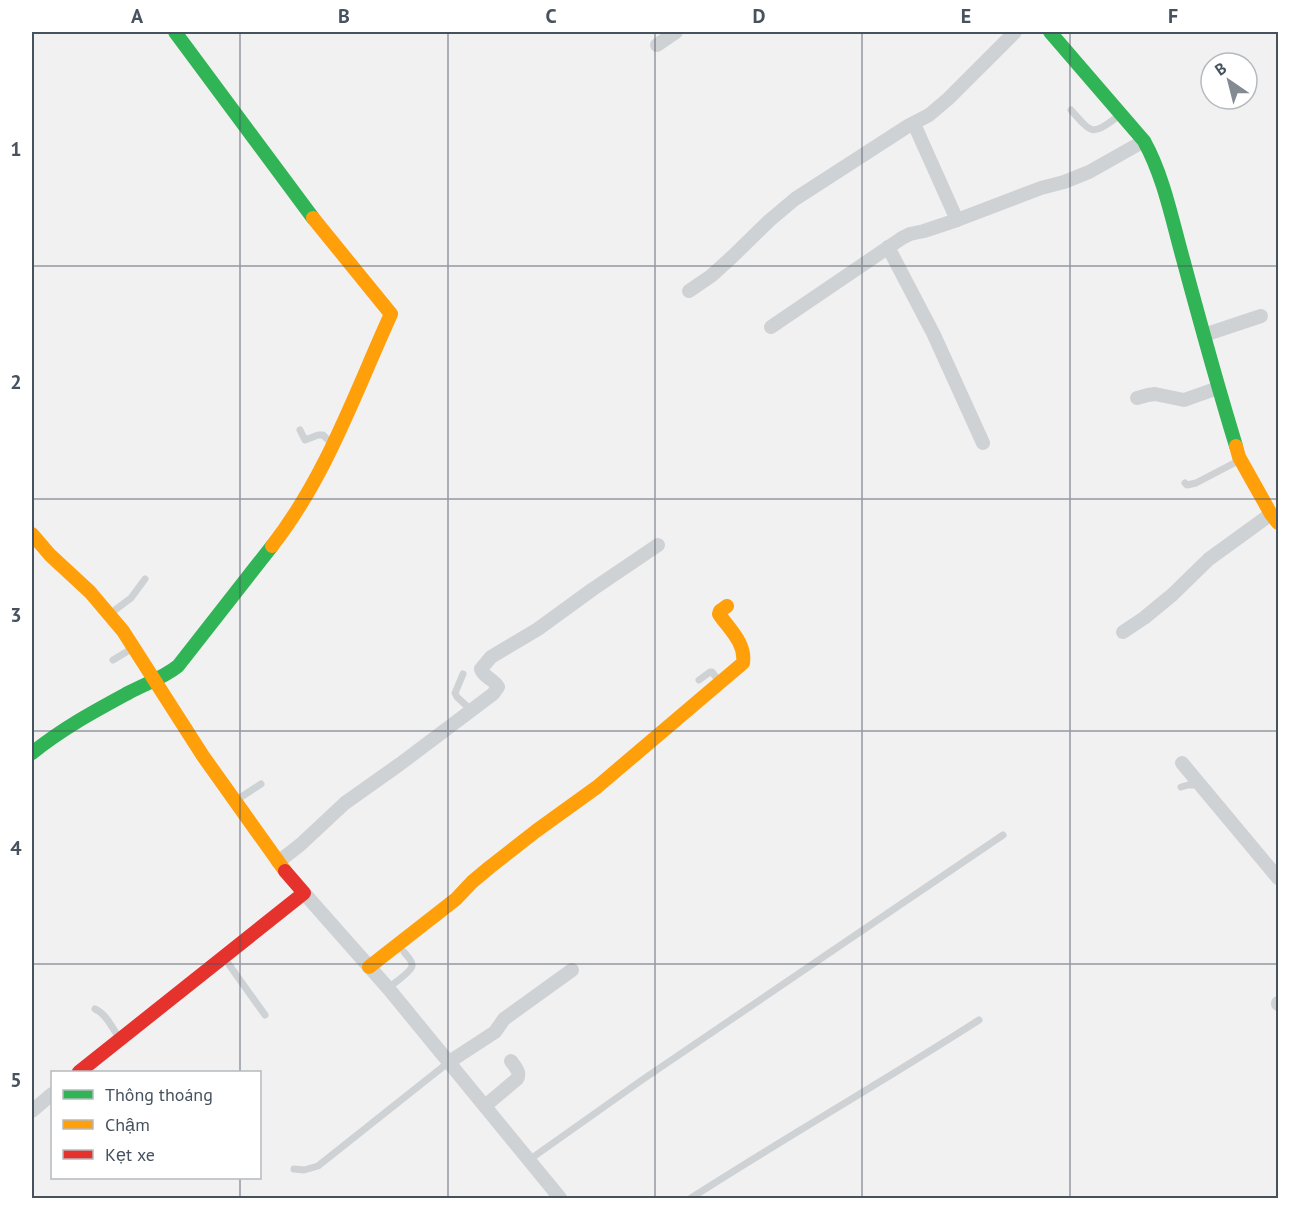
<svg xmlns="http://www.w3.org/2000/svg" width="1310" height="1230" font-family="'PT Sans',sans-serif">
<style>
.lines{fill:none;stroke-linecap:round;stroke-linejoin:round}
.lane{stroke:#cfd2d5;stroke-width:7}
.street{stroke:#cfd2d5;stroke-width:14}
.fast{stroke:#30b455;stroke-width:14}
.slow{stroke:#ff9f0a;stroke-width:14}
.jam{stroke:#e5322d;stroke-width:14}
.grid{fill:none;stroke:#47525f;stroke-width:1.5;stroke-opacity:0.55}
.neatline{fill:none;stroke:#47525f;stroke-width:2}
.grid-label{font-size:20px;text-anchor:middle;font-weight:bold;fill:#47525f}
</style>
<rect width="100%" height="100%" fill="#f2f1f1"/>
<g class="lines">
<g class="lane">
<path d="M 1071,110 C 1094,136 1092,135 1120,115"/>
<path d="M 300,430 L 305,440 L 318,435 L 323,435 L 331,443"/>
<path d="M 1185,483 L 1187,485 L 1196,483 L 1240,460"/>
<path d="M 111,613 L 131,598 L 145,579"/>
<path d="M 113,660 L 133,648"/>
<path d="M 463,674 L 455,693 L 457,697 L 471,710"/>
<path d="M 699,680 L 710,672 L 712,672 L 719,681"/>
<path d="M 1181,787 L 1188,785 L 1199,785"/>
<path d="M 235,801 L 261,784"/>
<path d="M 225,959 L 265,1015"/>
<path d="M 388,988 C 393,984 411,972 412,966 C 413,961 407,956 404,952"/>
<path d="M 95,1009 C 106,1014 112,1027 119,1038"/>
<path d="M 529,1160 L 642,1080 L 1003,835"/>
<path d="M 294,1169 L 304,1170 L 318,1166 L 449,1062"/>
<path d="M 691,1198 C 786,1137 884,1081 979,1020"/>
</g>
<g class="street">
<path d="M 657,45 L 676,32"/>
<path d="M 914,124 L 957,220"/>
<path d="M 888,247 L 934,335 L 983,443"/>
<path d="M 689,291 L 711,276 L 732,257 L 770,220 L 795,199 L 908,126 L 929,115 L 948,99 L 1015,32"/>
<path d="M 771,327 L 902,238 L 910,234 L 924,231 L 957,220 L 1041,188 L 1064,182 L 1089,172 L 1144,141"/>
<path d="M 1204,335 L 1261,316"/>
<path d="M 1137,398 L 1148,395 L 1155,394 L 1184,400 L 1218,388"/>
<path d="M 1123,632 L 1144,618 L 1172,595 L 1209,559 L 1271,514"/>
<path d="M 1182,763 L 1278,878"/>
<path d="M 278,862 L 300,845 L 345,803 L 400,764 L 493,694 L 498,687 C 494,679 484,678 481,669 L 491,657 L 538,629 L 593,589 L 658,545"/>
<path d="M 304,893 L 388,988 L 560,1198"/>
<path d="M 1278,1003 L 1278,1004"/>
<path d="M 449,1062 L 495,1032 L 504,1019 L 572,970"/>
<path d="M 485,1106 L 517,1079 C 521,1072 515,1067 511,1061"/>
<path d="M 32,1111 L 52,1094"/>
</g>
<g class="fast">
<path d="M 175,32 L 313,218"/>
<path d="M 1050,32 L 1144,141 C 1164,177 1172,220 1183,259 C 1200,322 1217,384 1236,446"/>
<path d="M 32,753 C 63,728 93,712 128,693 C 145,684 163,678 178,666 L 272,546"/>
</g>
<g class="slow">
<path d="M 1236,446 L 1239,457 L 1271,514 L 1278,523"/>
<path d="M 32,534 L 50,555 L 90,592 L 123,631 L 203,756 L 285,871"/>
<path d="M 272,546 C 326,477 355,393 391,314 L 313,218"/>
<path d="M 369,967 L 456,899 L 472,882 L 490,867 L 536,831 L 597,787 L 743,663 C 746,643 729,629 719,614 L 720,611 L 727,606"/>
</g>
<path class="jam" d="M 79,1072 L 304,893 L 285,871"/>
</g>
<path class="grid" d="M 240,32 L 240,1072M 448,32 L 448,1198M 655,32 L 655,1198M 862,32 L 862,1198M 1070,32 L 1070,1198M 32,266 L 1278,266M 32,499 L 1278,499M 32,731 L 1278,731M 32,964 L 1278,964M 240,1178 L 240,1198"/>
<rect width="1310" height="1230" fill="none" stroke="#ffffff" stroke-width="66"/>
<rect x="51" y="1071" width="210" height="108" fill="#ffffff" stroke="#b5babf" stroke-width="1.5"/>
<rect x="63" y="1090" width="30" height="9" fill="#30b455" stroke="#b5babf" stroke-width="1.5"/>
<text x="105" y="1101" font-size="18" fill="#47525f">Thông thoáng</text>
<rect x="63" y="1120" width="30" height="9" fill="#ff9f0a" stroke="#b5babf" stroke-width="1.5"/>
<text x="105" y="1131" font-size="18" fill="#47525f">Chậm</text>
<rect x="63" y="1150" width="30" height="9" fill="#e5322d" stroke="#b5babf" stroke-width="1.5"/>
<text x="105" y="1161" font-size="18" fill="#47525f">Kẹt xe</text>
<g transform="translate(1229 81) rotate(325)"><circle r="28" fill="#ffffff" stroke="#b5babf" stroke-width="1.5"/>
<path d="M0-4.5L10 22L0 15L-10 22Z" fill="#838a92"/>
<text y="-9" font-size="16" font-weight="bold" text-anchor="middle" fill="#47525f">B</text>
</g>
<rect x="33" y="33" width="1244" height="1164" class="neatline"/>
<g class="grid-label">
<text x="137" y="23">A</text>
<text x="344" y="23">B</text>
<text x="551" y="23">C</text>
<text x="759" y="23">D</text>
<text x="966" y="23">E</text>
<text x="1173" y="23">F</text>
<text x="16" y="156">1</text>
<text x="16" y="389">2</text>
<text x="16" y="622">3</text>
<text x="16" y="855">4</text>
<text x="16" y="1087">5</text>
</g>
</svg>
